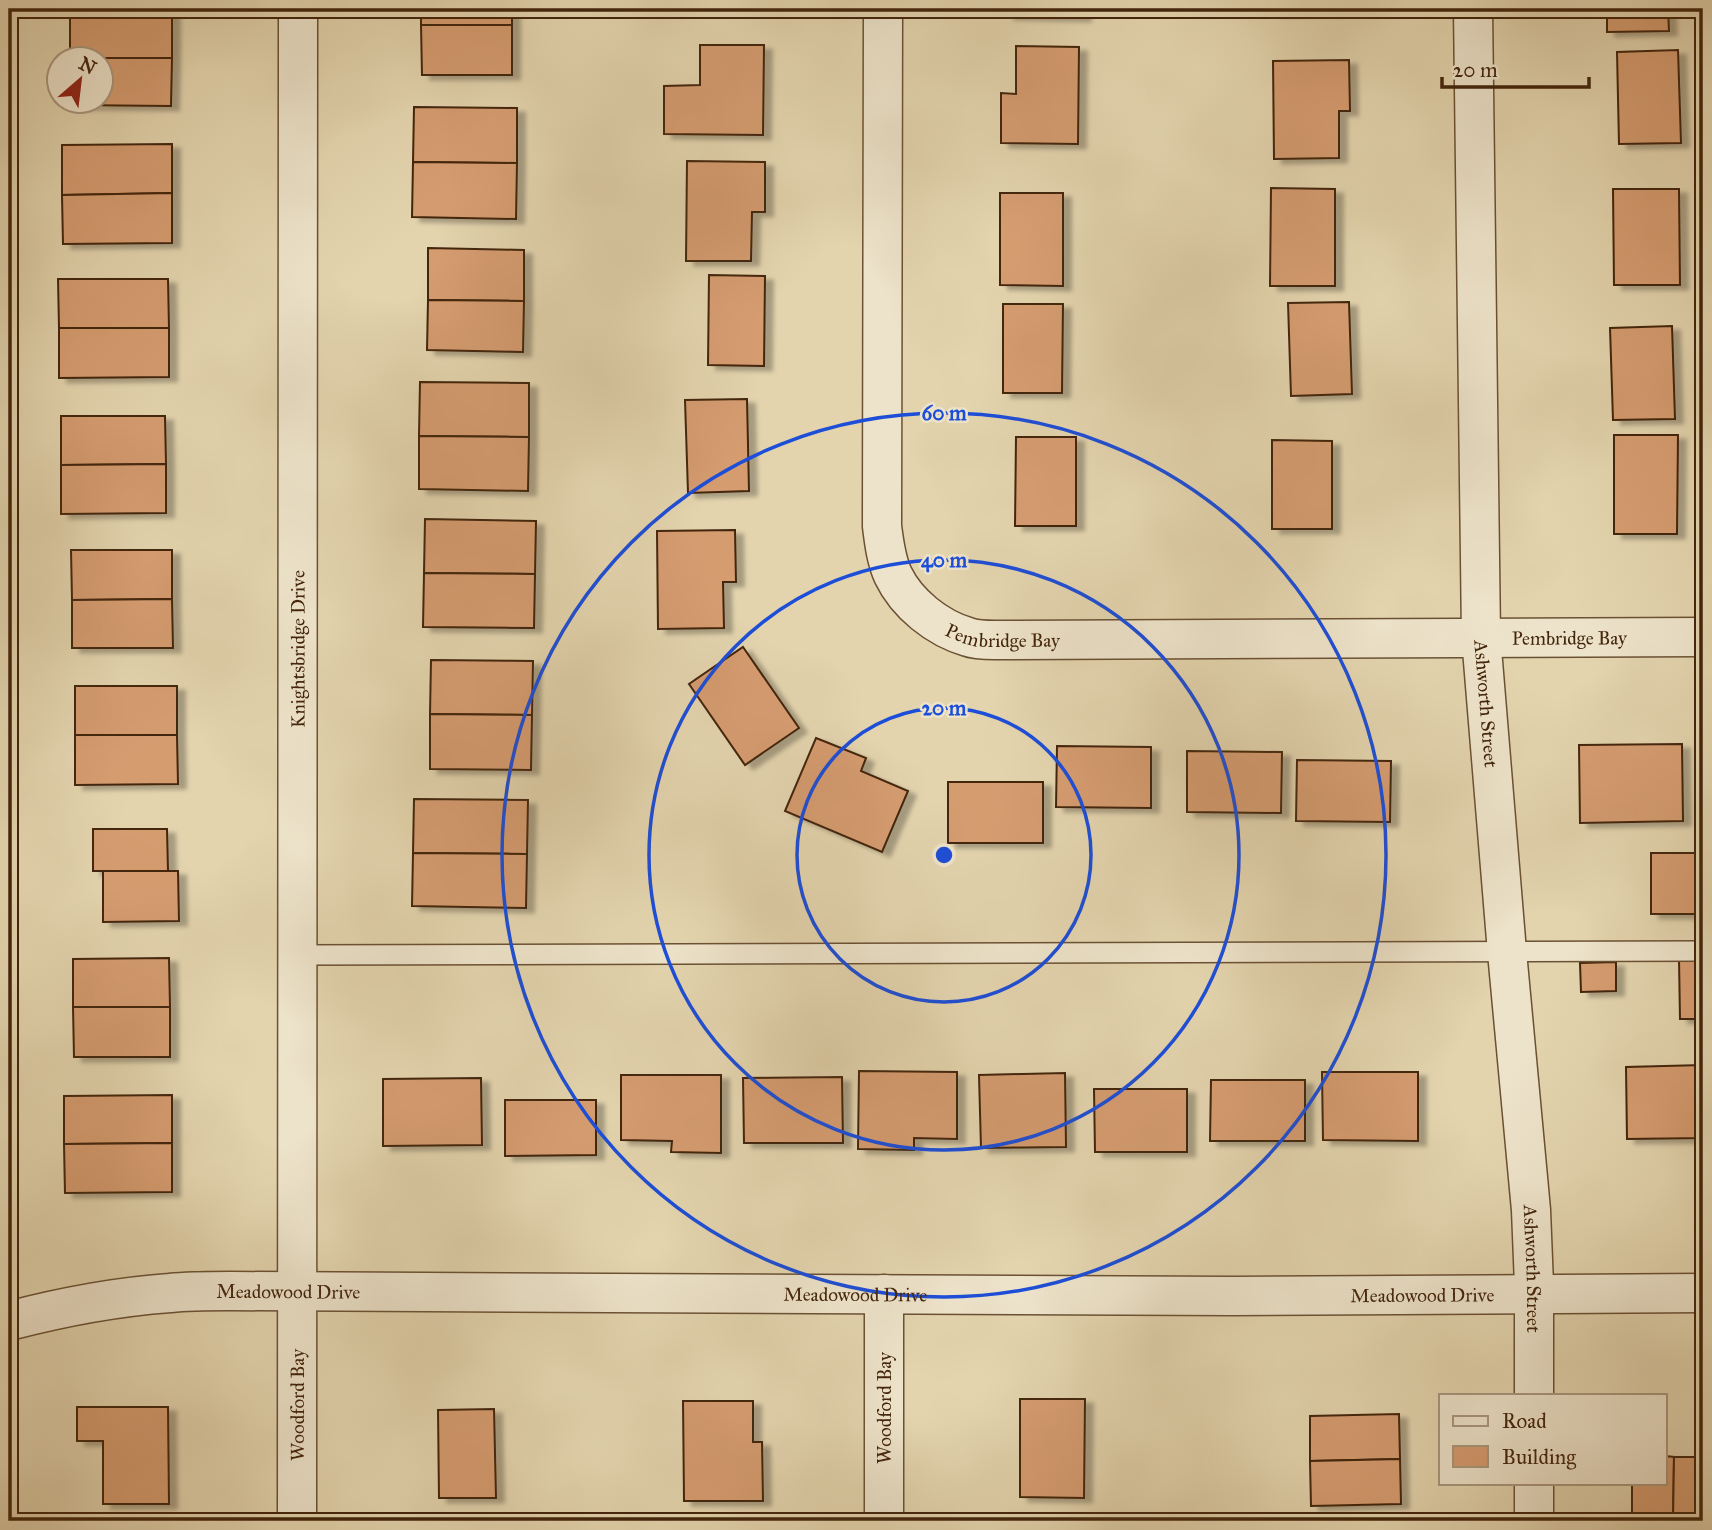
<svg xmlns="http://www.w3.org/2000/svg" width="1712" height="1530" font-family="'IM FELL Great Primer',serif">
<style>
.building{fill:#d59c70;stroke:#43250c;stroke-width:2;filter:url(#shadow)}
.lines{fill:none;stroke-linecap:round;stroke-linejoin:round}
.service-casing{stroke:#6b5134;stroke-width:22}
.minor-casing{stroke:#6b5134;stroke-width:41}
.tertiary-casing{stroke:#6b5134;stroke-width:41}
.service{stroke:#ede3ca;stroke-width:19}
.minor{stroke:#ede3ca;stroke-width:38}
.tertiary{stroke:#ede3ca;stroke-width:38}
.ring{fill:none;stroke:#1d4ed8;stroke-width:3.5}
.labels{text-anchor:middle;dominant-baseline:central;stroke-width:5;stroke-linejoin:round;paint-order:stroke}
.street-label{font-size:19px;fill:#43250c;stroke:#ede3ca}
.centre{fill:#1d4ed8;stroke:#ede3ca;stroke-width:3.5}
.ring-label{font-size:21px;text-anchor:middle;font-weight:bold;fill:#1d4ed8;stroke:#ede3ca;stroke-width:5;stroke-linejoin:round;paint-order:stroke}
</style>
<defs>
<filter id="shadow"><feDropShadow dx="8" dy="4.5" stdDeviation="2" flood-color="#0004"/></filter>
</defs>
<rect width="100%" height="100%" fill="#e3d4ae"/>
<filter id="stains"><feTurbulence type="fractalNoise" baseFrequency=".00286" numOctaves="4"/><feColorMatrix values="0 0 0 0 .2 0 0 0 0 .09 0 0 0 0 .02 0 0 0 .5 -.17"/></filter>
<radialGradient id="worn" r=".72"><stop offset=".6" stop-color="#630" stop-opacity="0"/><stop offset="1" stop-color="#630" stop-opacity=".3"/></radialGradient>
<g class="building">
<rect x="421" y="9" width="91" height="16"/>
<path d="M 1006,9 L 1083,9 L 1083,17 L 1006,15 Z"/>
<path d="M 1274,9 L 1336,9 L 1336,10 L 1274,12 Z"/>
<path d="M 1607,9 L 1668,9 L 1669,31 L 1607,32 Z"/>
<path d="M 70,10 L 172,11 L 172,58 L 70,58 Z"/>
<path d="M 421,25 L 512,25 L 512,75 L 422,75 Z"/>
<path d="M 700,45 L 764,45 L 763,135 L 664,134 L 664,86 L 700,85 Z"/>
<path d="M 1016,46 L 1079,47 L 1078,144 L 1001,143 L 1001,93 L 1016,94 Z"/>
<path d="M 1678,50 L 1681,143 L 1619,144 L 1617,52 Z"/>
<path d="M 70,58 L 172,58 L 171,106 L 70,105 L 70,102 L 102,102 L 102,60 L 70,60 Z"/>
<path d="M 1349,60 L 1350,111 L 1339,111 L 1339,158 L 1274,159 L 1273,61 Z"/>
<path d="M 414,107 L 517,108 L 517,163 L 413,162 Z"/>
<path d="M 172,144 L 172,193 L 62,195 L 62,145 Z"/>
<path d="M 687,161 L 765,162 L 765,212 L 752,212 L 751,261 L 686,261 Z"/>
<path d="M 413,162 L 517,163 L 516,219 L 412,217 Z"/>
<path d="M 1271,188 L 1335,189 L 1335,286 L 1270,286 Z"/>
<path d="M 1613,189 L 1679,189 L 1680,285 L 1614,285 Z"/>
<path d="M 172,193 L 172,243 L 63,244 L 62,195 Z"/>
<path d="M 1000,193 L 1063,193 L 1063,286 L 1000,285 Z"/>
<path d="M 428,248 L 524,250 L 524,301 L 428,300 Z"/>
<path d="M 709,275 L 765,276 L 764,366 L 708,365 Z"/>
<path d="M 58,279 L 168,279 L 169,328 L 59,328 Z"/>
<path d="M 428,300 L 524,301 L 523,352 L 427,350 Z"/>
<path d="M 1349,302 L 1352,394 L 1291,396 L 1288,303 Z"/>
<path d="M 1003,304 L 1063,304 L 1062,393 L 1003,393 Z"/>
<path d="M 1672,326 L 1675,419 L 1613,420 L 1610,328 Z"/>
<path d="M 59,328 L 169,328 L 169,377 L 59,378 Z"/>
<path d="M 420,382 L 529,383 L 529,437 L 419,436 Z"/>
<path d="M 747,399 L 749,491 L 688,493 L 685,400 Z"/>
<path d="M 61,416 L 165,416 L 166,464 L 61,465 Z"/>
<path d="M 1614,435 L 1678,435 L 1677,534 L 1614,534 Z"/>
<path d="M 419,436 L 529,437 L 528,491 L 419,489 Z"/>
<path d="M 1016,437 L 1076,437 L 1076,526 L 1015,526 Z"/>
<path d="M 1272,440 L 1332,441 L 1332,529 L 1272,529 Z"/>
<path d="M 166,464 L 166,513 L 61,514 L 61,465 Z"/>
<path d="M 425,519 L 536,521 L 535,574 L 424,573 Z"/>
<path d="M 735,530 L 736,582 L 723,582 L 724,628 L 658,629 L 657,531 Z"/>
<path d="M 71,550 L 172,550 L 172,599 L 72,600 Z"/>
<path d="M 424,573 L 535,574 L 534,628 L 423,627 Z"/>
<path d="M 172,599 L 173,648 L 72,648 L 72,600 Z"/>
<path d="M 743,647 L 799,728 L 745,765 L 689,684 Z"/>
<path d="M 431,660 L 533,661 L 532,715 L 430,714 Z"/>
<rect x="75" y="686" width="102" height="49"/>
<path d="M 430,714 L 532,715 L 531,770 L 430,769 Z"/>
<path d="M 75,735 L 177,735 L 178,784 L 75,785 Z"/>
<path d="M 816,738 L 866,758 L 861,771 L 908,791 L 882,852 L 785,811 Z"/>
<path d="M 1682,744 L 1683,821 L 1580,823 L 1579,745 Z"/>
<path d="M 1057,746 L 1151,747 L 1151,808 L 1056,807 Z"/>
<path d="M 1187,751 L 1282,752 L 1281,813 L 1187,812 Z"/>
<path d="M 1297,760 L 1391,761 L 1390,822 L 1296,821 Z"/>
<rect x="948" y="782" width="95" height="61"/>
<path d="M 414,799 L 528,800 L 527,854 L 413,853 Z"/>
<path d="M 93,829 L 167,829 L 168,871 L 93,871 Z"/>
<path d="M 413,853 L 527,854 L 526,908 L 412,906 Z"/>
<rect x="1651" y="853" width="51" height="61"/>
<path d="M 103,871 L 178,871 L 179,921 L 103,922 Z"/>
<path d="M 169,958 L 170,1007 L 73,1007 L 73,959 Z"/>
<path d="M 1679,959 L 1703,959 L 1703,1019 L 1680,1019 Z"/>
<path d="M 1616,962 L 1616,991 L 1581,992 L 1580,963 Z"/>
<path d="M 73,1007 L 170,1007 L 170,1057 L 74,1057 Z"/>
<path d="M 1703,1065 L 1703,1138 L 1627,1139 L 1626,1067 Z"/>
<path d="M 859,1071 L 957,1072 L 957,1139 L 914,1138 L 914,1150 L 858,1149 Z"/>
<path d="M 1322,1072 L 1418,1072 L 1418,1141 L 1323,1140 Z"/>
<path d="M 1065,1073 L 1066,1147 L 981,1148 L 979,1075 Z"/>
<path d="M 621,1075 L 721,1075 L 721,1153 L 671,1152 L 672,1141 L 621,1140 Z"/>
<path d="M 842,1077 L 843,1143 L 744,1143 L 743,1078 Z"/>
<path d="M 481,1078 L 482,1145 L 383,1146 L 383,1079 Z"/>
<path d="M 1211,1080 L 1305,1080 L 1305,1141 L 1210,1141 Z"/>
<path d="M 1094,1089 L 1187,1089 L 1187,1152 L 1095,1152 Z"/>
<path d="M 172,1095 L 172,1143 L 64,1144 L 64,1096 Z"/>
<path d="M 505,1100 L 596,1100 L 596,1155 L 505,1156 Z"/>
<path d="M 172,1143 L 172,1192 L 65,1193 L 64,1144 Z"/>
<path d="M 1020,1399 L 1085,1399 L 1084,1498 L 1020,1497 Z"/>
<path d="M 683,1401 L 753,1401 L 753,1442 L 762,1442 L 763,1501 L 684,1501 Z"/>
<path d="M 77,1407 L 168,1407 L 169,1504 L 103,1504 L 103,1441 L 77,1441 Z"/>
<path d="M 494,1409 L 496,1498 L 439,1498 L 438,1410 Z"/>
<path d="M 1399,1414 L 1400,1459 L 1310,1461 L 1310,1416 Z"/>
<path d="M 1665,1456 L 1674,1457 L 1673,1521 L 1632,1521 L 1632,1483 L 1665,1483 Z"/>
<path d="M 1674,1457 L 1703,1457 L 1703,1521 L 1673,1521 Z"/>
<path d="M 1400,1459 L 1401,1504 L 1311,1506 L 1310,1461 Z"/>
<rect x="99" y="1518" width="62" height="3"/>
</g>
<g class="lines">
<g class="service-casing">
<path id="service" d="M 299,955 L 1703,951"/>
</g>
<g class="minor-casing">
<g id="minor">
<path id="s1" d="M 883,9 L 882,526 C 884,542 886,560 893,575 C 907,604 937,628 968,637 C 976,640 986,640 995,640 L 1703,637"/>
<path id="s2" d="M 1473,9 L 1481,637 L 1507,952 L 1531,1210 L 1534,1285 L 1534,1395"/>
<path d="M 884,1294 L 884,1521"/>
<path id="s3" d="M 297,1521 L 298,9"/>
<path d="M 1534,1521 L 1534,1483"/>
</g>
</g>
<g class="tertiary-casing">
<g id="tertiary">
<path id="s4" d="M 9,1321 C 62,1307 115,1297 170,1293 C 189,1291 210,1291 230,1291 L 1234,1296 L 1703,1293"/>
</g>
</g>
<use href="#service" class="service"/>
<use href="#minor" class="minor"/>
<use href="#tertiary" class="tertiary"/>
</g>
<g class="ring">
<circle cx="944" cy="855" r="147"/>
<circle cx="944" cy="855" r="295"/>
<circle cx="944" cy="855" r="442"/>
</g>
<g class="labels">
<g class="street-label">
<text stroke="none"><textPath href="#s1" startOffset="702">Pembridge Bay</textPath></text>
<text stroke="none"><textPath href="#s1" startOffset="1269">Pembridge Bay</textPath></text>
<text stroke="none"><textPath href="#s3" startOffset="872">Knightsbridge Drive</textPath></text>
<text stroke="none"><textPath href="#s2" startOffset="695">Ashworth Street</textPath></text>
<text stroke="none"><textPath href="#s2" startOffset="1262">Ashworth Street</textPath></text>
<text stroke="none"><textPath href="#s4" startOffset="282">Meadowood Drive</textPath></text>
<text stroke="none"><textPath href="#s4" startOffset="849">Meadowood Drive</textPath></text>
<text stroke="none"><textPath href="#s4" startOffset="1416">Meadowood Drive</textPath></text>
<text stroke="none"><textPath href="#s3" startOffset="116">Woodford Bay</textPath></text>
<text transform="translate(884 1408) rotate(-90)">Woodford Bay</text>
</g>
</g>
<circle cx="944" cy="855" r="10" class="centre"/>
<g class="ring-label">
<text x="944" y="420">60 m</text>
<text x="944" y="567">40 m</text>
<text x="944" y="715">20 m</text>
</g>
<rect width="1712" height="1530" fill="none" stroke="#e3d4ae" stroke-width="35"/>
<rect x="10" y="10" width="1691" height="1509" fill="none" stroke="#43250c" stroke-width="3.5"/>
<rect x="18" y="18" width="1677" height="1495" fill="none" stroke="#43250c" stroke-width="2"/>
<rect x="1439" y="1394" width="228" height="91" fill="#ede3ca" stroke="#a9977e" stroke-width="2"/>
<rect x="1453" y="1416" width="35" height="10" fill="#ede3ca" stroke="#a9977e" stroke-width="2"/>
<text x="1502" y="1428" font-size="21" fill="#43250c">Road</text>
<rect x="1453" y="1446" width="35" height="21" fill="#d59c70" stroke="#a9977e" stroke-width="2"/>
<text x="1502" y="1464" font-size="21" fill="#43250c">Building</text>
<g transform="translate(80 80) rotate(28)"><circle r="33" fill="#ede3ca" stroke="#a9977e" stroke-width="2"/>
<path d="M0-5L12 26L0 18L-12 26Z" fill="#8f2418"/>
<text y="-10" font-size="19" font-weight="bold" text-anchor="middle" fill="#43250c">N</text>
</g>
<path d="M1442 77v10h147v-10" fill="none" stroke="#43250c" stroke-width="3.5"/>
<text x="1453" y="77" font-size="21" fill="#43250c" stroke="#ede3ca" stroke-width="5" paint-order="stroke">20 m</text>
<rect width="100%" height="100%" filter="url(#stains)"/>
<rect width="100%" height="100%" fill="url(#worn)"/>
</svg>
